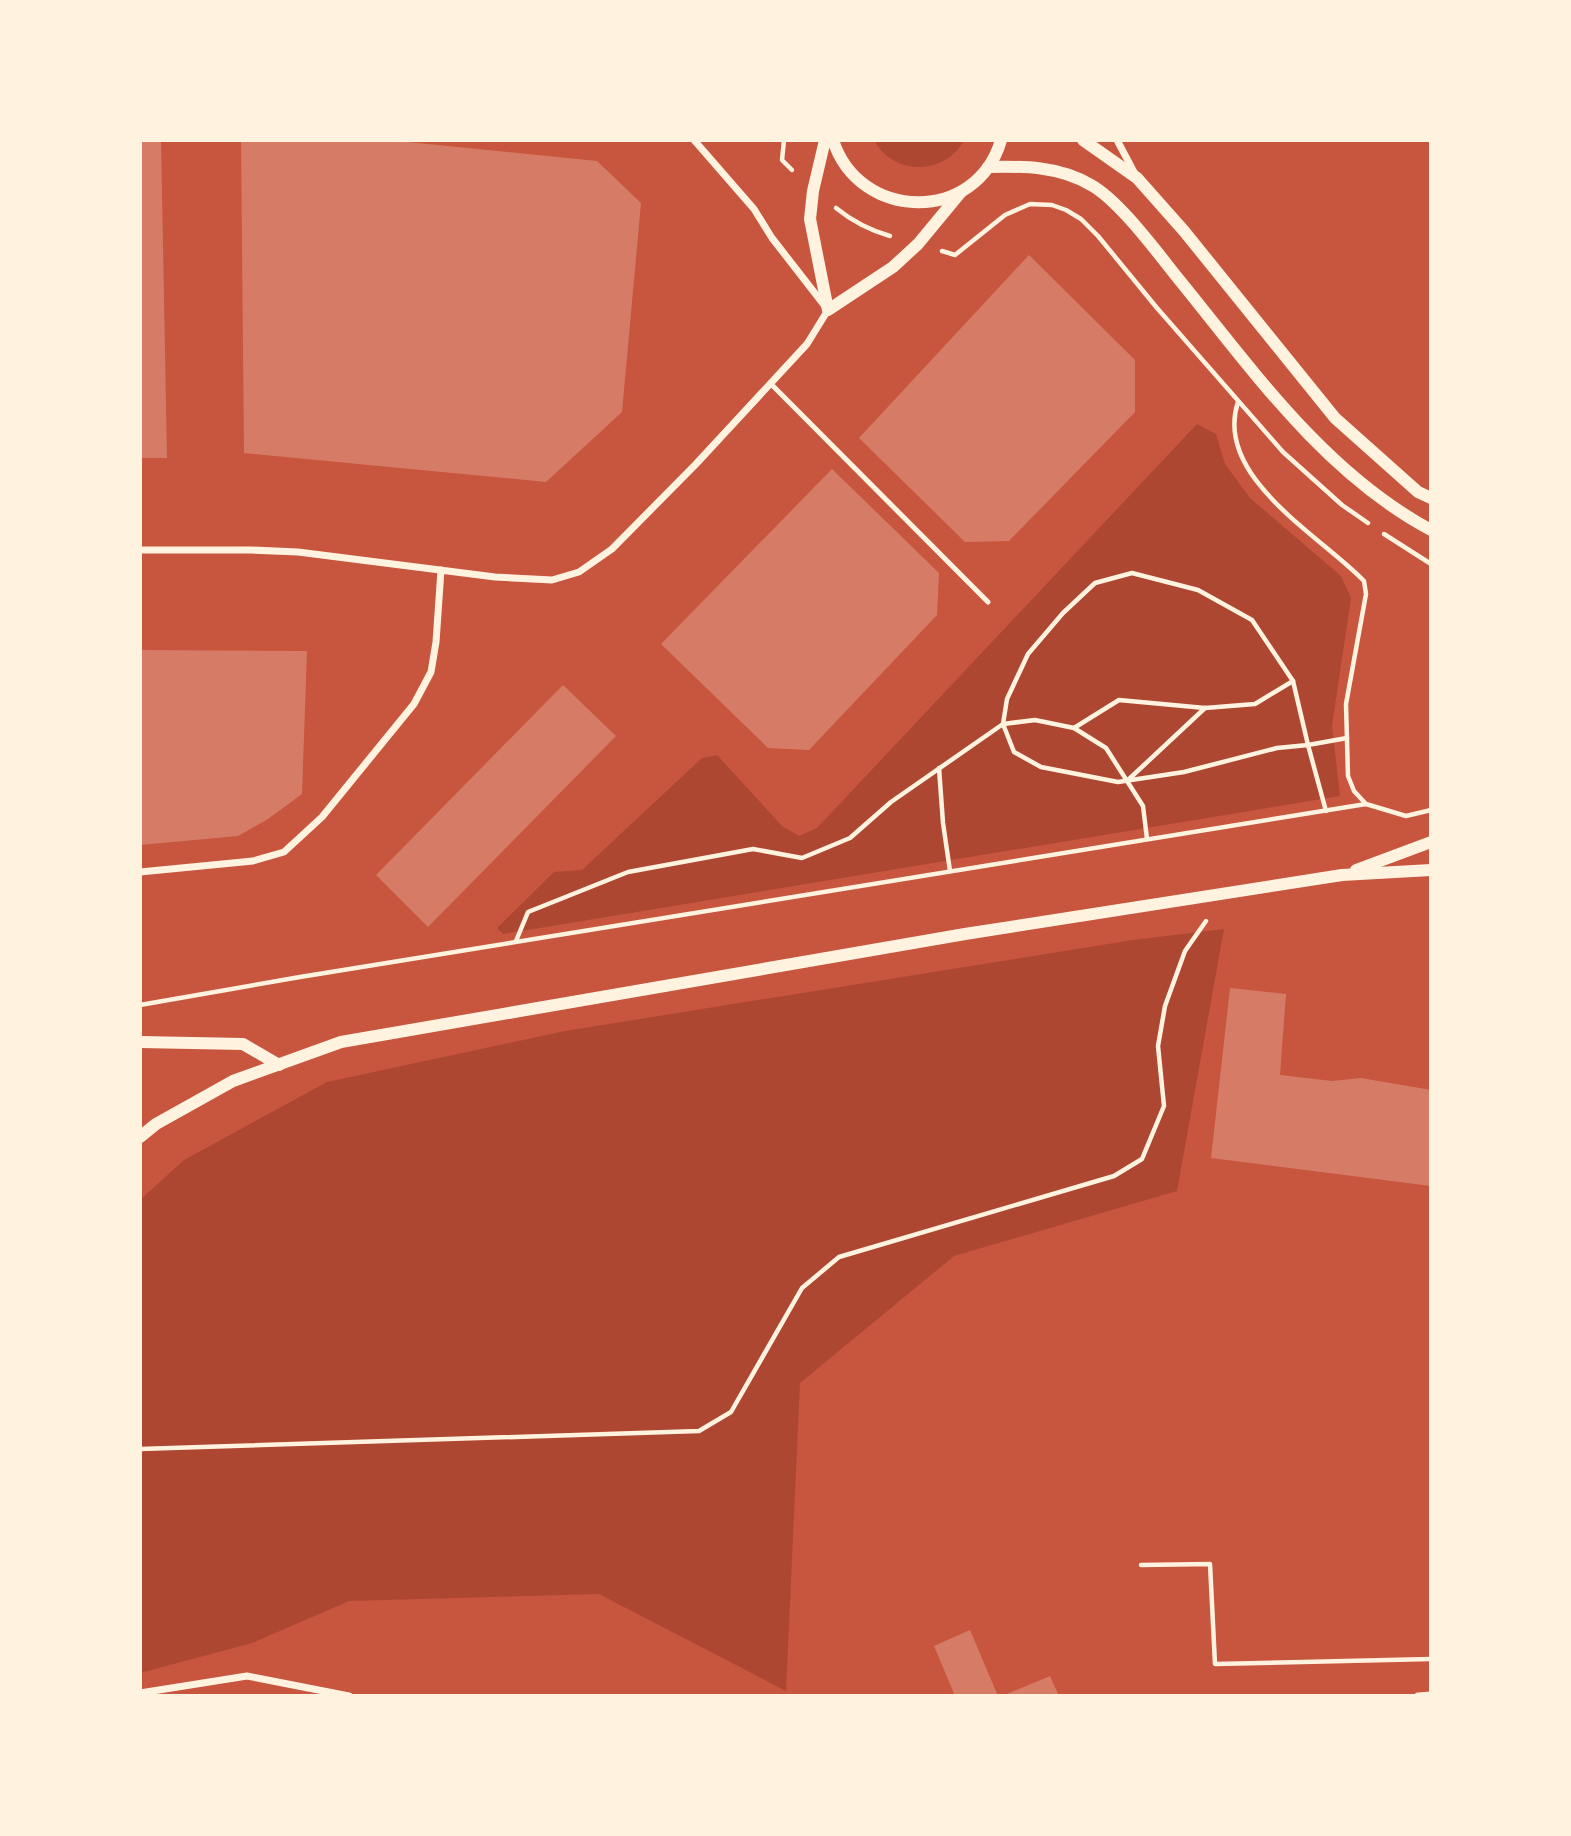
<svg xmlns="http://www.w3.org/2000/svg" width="1571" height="1836" font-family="'Playfair Display',serif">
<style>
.green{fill:#ae4732}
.building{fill:#d67c66}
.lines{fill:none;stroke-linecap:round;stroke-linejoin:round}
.path{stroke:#fff3e0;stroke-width:4.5}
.service{stroke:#fff3e0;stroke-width:5}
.minor{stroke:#fff3e0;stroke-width:7}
.tertiary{stroke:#fff3e0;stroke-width:12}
</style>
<rect width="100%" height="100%" fill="#c8553d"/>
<g class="green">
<path d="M 874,140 L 964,140 C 945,176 893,176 874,140 Z"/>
<path d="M 1197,424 L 1216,434 L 1225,464 L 1250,498 L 1341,576 L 1351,598 L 1332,726 L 1340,796 L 503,934 L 497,928 L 554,872 L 582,870 L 702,758 L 717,755 L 782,826 L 799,836 L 817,828 Z"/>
<path d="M 1224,929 L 1177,1191 L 954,1256 L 800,1383 L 786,1691 L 599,1594 L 349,1601 L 252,1643 L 140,1673 L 140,1200 L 184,1160 L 327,1082 L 565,1031 L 1133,940 Z"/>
</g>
<g class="building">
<path d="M 140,140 L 161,140 L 167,458 L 140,458 Z"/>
<path d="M 241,140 L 388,140 L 597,161 L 641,203 L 622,412 L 546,482 L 244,453 Z"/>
<path d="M 1029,255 L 1135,360 L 1135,412 L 1009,541 L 965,542 L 859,438 Z"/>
<path d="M 832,469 L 939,573 L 937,615 L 809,750 L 768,748 L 661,644 Z"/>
<path d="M 140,650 L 307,651 L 302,794 L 268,819 L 238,836 L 140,845 Z"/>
<path d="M 563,685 L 616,736 L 428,927 L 376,875 Z"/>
<path d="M 1230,988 L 1286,994 L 1280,1075 L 1332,1081 L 1361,1078 L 1431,1090 L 1431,1186 L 1211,1158 Z"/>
<path d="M 970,1630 L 998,1696 L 955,1696 L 934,1646 Z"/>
<path d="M 1050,1676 L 1059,1696 L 1002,1696 Z"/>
</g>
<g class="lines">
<g class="path">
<path d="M 784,140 L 782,160 L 792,170"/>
<path d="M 836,208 C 852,221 869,230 890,236"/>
<path d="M 942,251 L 955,255 L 1005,215 L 1030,204 L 1052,205 L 1066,210 L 1081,219 L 1098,236 L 1157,308 L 1283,452 L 1342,505 L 1368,523"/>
<path d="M 1238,402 C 1213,477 1321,536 1364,581 L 1366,594 L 1346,704 L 1348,776 L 1354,791 L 1366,804 L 1406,816 L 1431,810"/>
<path d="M 1384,534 L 1431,564"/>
<path d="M 1074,728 L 1119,700 L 1205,708 L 1255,704 L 1293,681"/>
<path d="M 939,768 L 943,823 L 950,871"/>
<path d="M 1128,780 L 1205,708"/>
<path d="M 1326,811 L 1308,745 L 1293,681 L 1252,620 L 1198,590 L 1132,573 L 1095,583 L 1063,613 L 1028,654 L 1007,699 L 1003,724 L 1014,752 L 1041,767 L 1118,782 L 1184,772 L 1277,748 L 1308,745 L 1347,738"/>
<path d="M 516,941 L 528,912 L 628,872 L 753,849 L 802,858 L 850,838 L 891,802 L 1003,724 L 1035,720 L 1074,728 L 1106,748 L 1143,806 L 1147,839"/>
<path d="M 140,1005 L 300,977 L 1366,804"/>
<path d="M 140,1449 L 699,1431 L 731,1412 L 802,1288 L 839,1257 L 1114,1176 L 1142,1159 L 1164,1106 L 1158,1046 L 1165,1006 L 1185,951 L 1206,921"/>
<path d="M 1141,1565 L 1210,1564 L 1215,1664 L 1431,1659"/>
</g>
<path class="service" d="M 771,384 L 988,602"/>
<g class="minor">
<path d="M 1117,140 L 1135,174"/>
<path d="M 140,550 L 251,550 L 298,552 L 495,577 L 552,580 L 579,572 L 612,549 L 696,464 L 807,344 L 828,310 L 772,238 L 754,209 L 694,140"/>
<path d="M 140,872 L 253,861 L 284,852 L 322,817 L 414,704 L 431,672 L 436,642 L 441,570"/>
<path d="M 140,1693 L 247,1676 L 349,1696"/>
<path d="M 1418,1696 L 1431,1695"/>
</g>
<g class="tertiary">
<path d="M 825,140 L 813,191 L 810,219 L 828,310 L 893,267 L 918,244 L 961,192"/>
<path d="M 833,140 C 859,222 977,224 1001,140"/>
<path d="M 1083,140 L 1137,178 L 1184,231 L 1335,418 L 1418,492 L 1431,498"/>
<path d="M 988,167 C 1023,166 1059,166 1091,185 C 1120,201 1159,255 1181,282 C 1254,372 1326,474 1431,530"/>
<path d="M 1356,870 L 1431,842"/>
<path d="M 140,1042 L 243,1044 L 279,1065"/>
<path d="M 140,1137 L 156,1124 L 233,1081 L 341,1042 L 965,934 L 1342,875 L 1431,870"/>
</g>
</g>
<rect width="1571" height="1836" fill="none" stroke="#fff3e0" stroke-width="284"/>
</svg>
